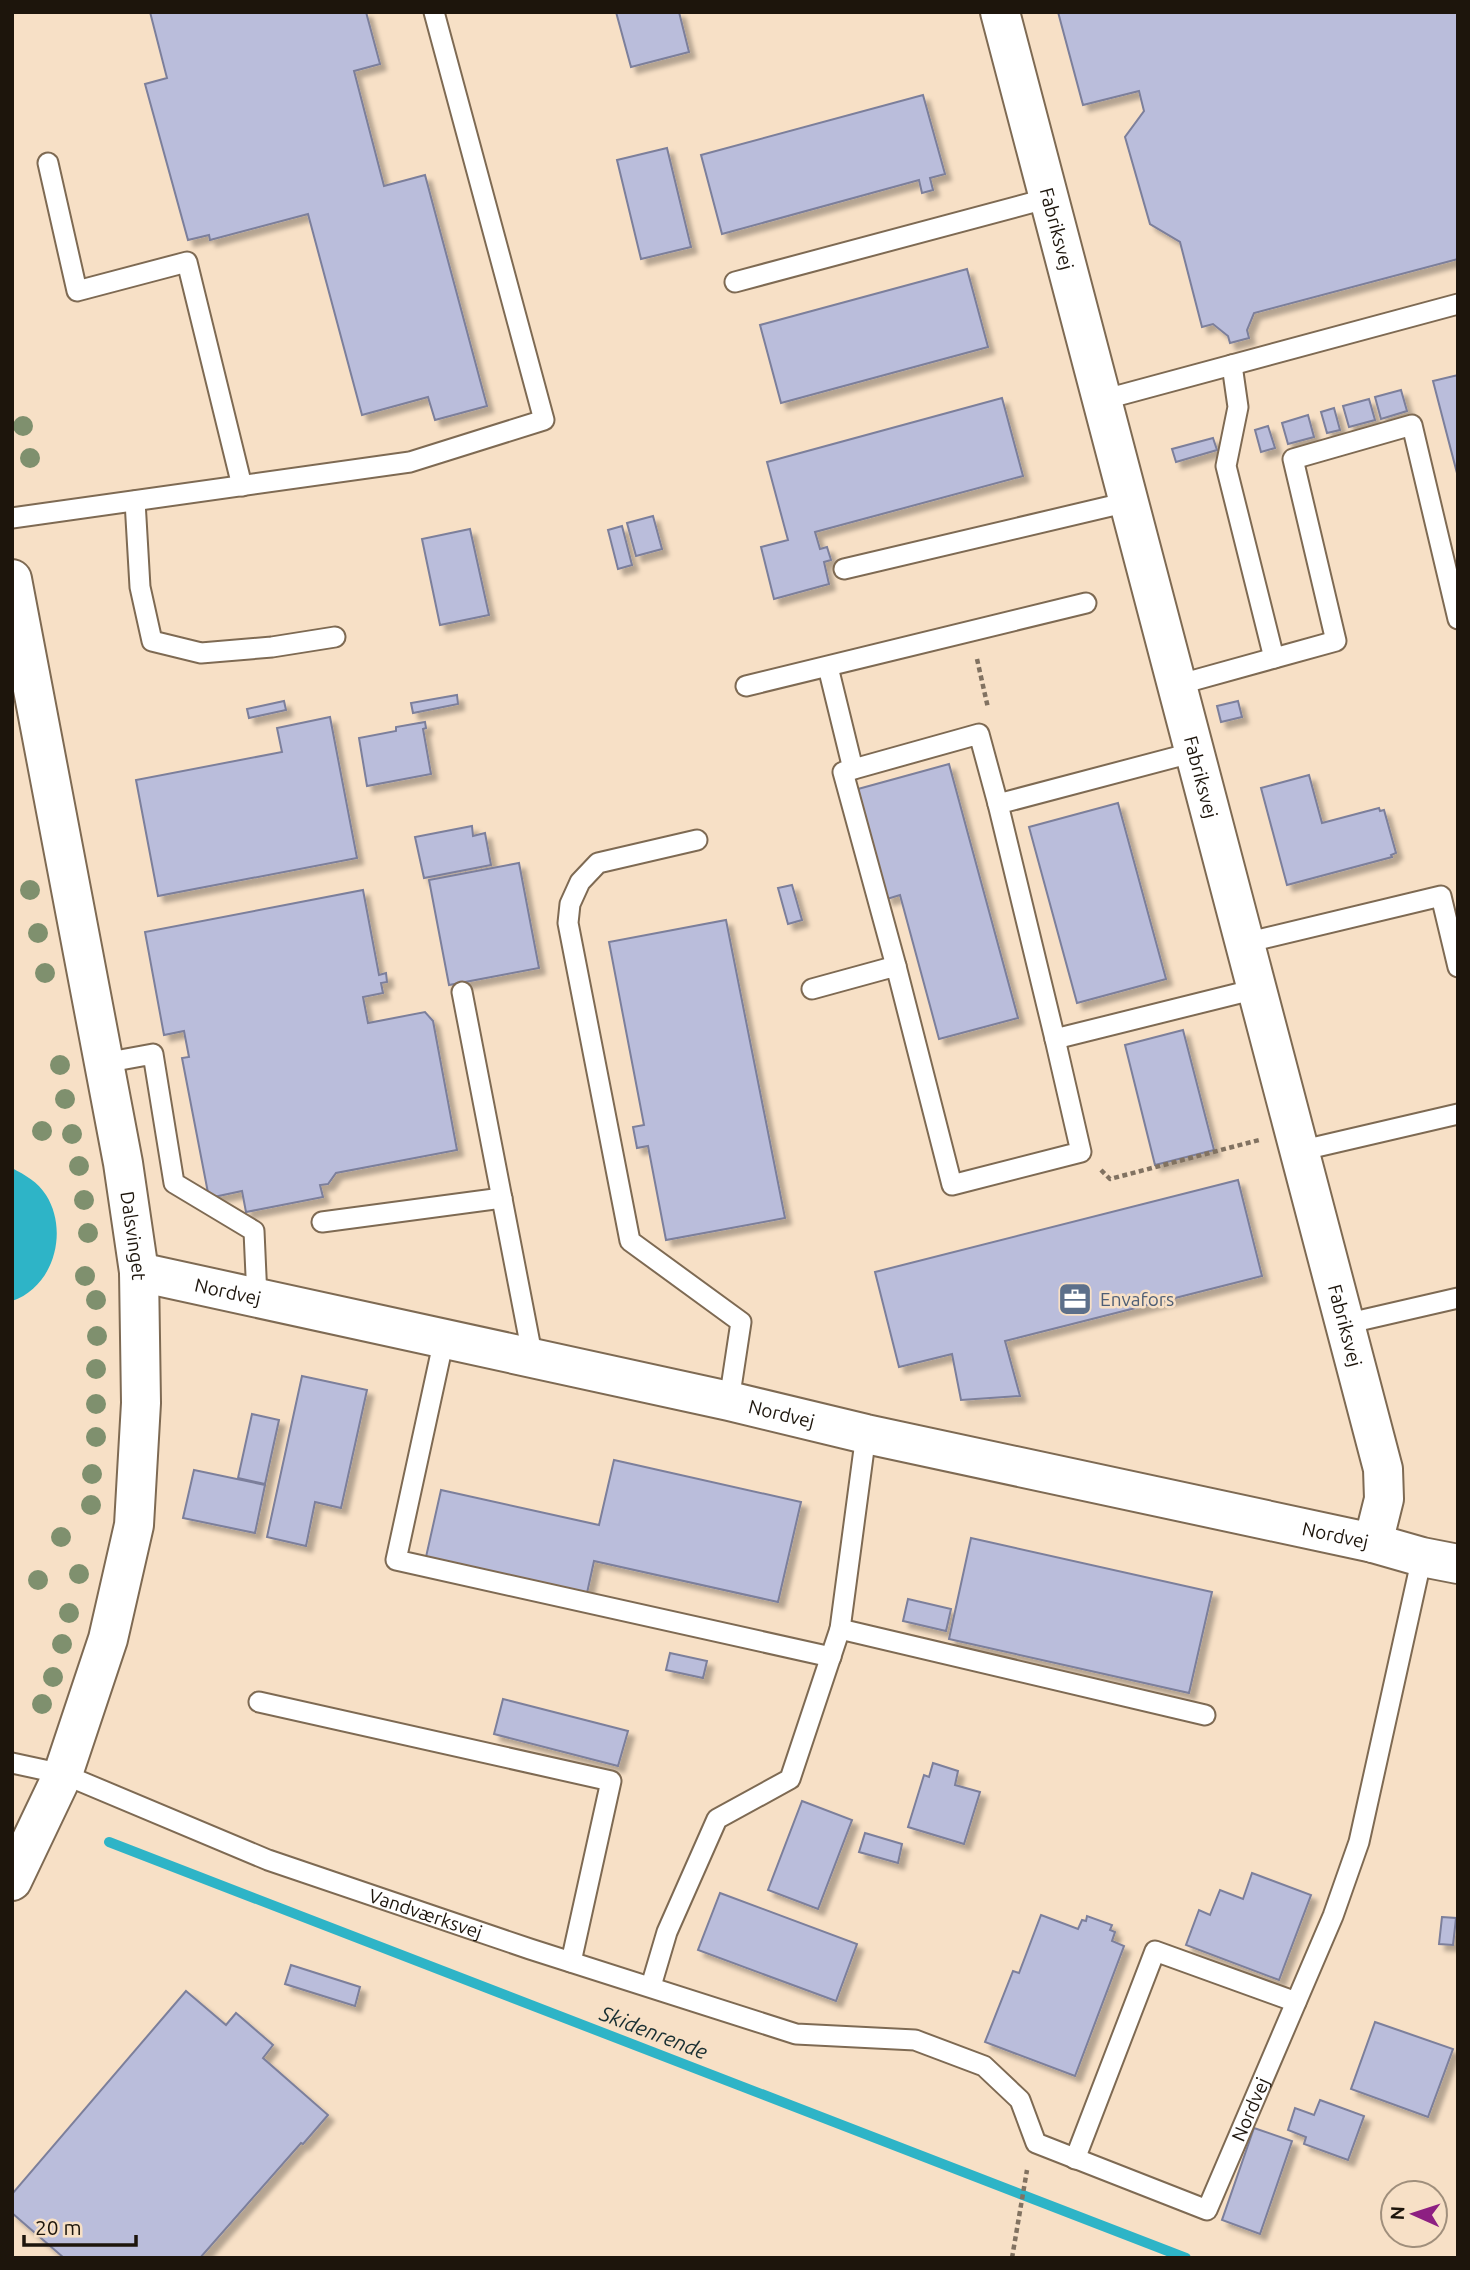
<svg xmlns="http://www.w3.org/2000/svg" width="1470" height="2270" font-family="Ubuntu,sans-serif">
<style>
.water{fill:#2eb4c7}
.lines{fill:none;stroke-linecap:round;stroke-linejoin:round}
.stream{stroke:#2eb4c7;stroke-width:10}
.building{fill:#babddb;stroke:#7c7f9b;stroke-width:2;filter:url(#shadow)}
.lane-casing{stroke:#7e6a53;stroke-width:23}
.street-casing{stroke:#7e6a53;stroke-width:42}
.path{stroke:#817261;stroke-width:4.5;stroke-dasharray:5 3.5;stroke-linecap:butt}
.lane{stroke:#fff;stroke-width:19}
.street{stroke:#fff;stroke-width:38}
.tree{fill:#7f906e}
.labels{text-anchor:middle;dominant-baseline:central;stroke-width:5;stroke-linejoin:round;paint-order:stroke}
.street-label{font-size:19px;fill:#1d150c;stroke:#f7e0c6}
.service-label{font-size:19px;fill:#4e5e75;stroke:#f7e0c6;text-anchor:start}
.water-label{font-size:21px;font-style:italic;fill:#182e31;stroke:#f7e0c6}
</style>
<defs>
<filter id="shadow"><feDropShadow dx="6" dy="6" stdDeviation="2" flood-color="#0004"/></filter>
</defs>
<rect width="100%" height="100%" fill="#f7e0c6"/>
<path class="water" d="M 12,1168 C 25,1175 38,1182 46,1195 C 69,1231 54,1287 12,1301 Z"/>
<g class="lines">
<path class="stream" d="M 109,1842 L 1186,2258"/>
</g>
<g class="building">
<path d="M 150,12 L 366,12 L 380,64 L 354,71 L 384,186 L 425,175 L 487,406 L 435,420 L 428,397 L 362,415 L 308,214 L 210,240 L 209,235 L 188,240 L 145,84 L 167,78 Z"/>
<path d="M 616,12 L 679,12 L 689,52 L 631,67 Z"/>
<path d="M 1058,12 L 1458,12 L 1458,259 L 1254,313 L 1247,330 L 1249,338 L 1230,343 L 1228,336 L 1213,324 L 1202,327 L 1180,242 L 1150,224 L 1125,137 L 1144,111 L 1139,91 L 1083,105 Z"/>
<path d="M 923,95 L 945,174 L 930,178 L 933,190 L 922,193 L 919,180 L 722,234 L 701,155 Z"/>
<path d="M 667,148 L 691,247 L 641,259 L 617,160 Z"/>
<path d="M 967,269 L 988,347 L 781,403 L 760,325 Z"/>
<path d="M 1458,375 L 1458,477 L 1433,381 Z"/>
<path d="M 1401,390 L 1407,411 L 1381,419 L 1375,397 Z"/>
<path d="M 1002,398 L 1023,476 L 815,532 L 820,549 L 827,547 L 831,560 L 824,562 L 829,584 L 774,599 L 761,547 L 788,540 L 767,462 Z"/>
<path d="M 1369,399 L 1375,420 L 1349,427 L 1343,406 Z"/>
<path d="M 1334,408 L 1340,430 L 1327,433 L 1321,412 Z"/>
<path d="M 1308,415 L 1314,437 L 1288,444 L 1282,423 Z"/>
<path d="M 1268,426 L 1275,448 L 1261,452 L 1255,430 Z"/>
<path d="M 1213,438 L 1217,450 L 1176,462 L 1172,449 Z"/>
<path d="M 653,516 L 662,549 L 636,556 L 627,523 Z"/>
<path d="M 622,526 L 632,565 L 618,569 L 608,530 Z"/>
<path d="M 470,529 L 489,615 L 440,625 L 422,539 Z"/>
<path d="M 457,695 L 458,704 L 413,713 L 411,703 Z"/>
<path d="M 284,701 L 286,710 L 249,718 L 247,709 Z"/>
<path d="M 1238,701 L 1242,717 L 1221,722 L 1217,706 Z"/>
<path d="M 330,717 L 357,858 L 158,896 L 136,780 L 282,752 L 277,728 Z"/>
<path d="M 425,722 L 426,728 L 423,729 L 431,774 L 367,786 L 359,738 L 396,731 L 396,727 Z"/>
<path d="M 949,764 L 1018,1018 L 939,1039 L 900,895 L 887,899 L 858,789 Z"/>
<path d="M 1309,775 L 1322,823 L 1379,808 L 1380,811 L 1384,810 L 1396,853 L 1391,855 L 1392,857 L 1287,885 L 1261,788 Z"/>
<path d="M 1118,803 L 1166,979 L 1077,1003 L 1029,827 Z"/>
<path d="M 472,826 L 473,836 L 485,833 L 491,865 L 424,878 L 415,837 Z"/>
<path d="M 519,863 L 539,968 L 449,985 L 429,880 Z"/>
<path d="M 792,885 L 802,920 L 788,924 L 778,888 Z"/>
<path d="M 363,890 L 379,975 L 386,973 L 387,982 L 381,983 L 383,993 L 363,997 L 368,1023 L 425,1012 L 433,1021 L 457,1150 L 336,1173 L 328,1184 L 320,1185 L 323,1197 L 246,1212 L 242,1191 L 209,1198 L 182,1058 L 189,1057 L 184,1031 L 164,1035 L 145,932 Z"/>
<path d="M 726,920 L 785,1218 L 666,1240 L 648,1146 L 637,1148 L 633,1127 L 644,1125 L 609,942 Z"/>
<path d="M 1183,1030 L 1214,1150 L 1155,1165 L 1125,1045 Z"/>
<path d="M 1238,1180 L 1262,1276 L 1005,1341 L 1020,1396 L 961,1400 L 952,1354 L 899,1367 L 875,1272 Z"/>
<path d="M 302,1376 L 367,1390 L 341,1508 L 315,1502 L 306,1546 L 267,1537 Z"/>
<path d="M 252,1414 L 279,1420 L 265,1484 L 238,1478 Z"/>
<path d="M 614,1460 L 801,1502 L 778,1602 L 594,1561 L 587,1593 L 426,1557 L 441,1490 L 599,1525 Z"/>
<path d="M 194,1470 L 265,1485 L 255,1533 L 183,1518 Z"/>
<path d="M 971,1538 L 1212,1592 L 1189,1693 L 949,1639 Z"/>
<path d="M 908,1599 L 951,1609 L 946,1631 L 903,1621 Z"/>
<path d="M 670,1653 L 707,1661 L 703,1678 L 666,1670 Z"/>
<path d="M 503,1699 L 628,1731 L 618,1766 L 494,1734 Z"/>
<path d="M 933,1763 L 958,1771 L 955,1785 L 980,1792 L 964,1844 L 908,1827 L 924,1775 L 929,1777 Z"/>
<path d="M 802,1801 L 852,1820 L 818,1909 L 768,1890 Z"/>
<path d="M 865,1833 L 902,1844 L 898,1863 L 859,1852 Z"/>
<path d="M 1252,1873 L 1311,1895 L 1279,1980 L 1186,1945 L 1199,1910 L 1210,1915 L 1220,1890 L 1243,1899 Z"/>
<path d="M 720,1893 L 857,1944 L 836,2001 L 698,1950 Z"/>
<path d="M 1041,1915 L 1078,1929 L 1082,1920 L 1086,1921 L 1087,1916 L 1112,1925 L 1110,1930 L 1115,1932 L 1112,1941 L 1124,1946 L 1075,2076 L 985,2042 L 1013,1971 L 1019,1973 Z"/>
<path d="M 1442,1917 L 1456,1918 L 1453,1945 L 1439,1944 Z"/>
<path d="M 291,1965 L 360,1987 L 355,2006 L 285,1984 Z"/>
<path d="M 186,1991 L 226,2025 L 236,2013 L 273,2045 L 263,2058 L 328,2115 L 303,2144 L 301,2143 L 200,2258 L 64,2258 L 12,2213 L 12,2194 Z"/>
<path d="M 1375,2022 L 1453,2049 L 1428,2117 L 1351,2089 Z"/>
<path d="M 1320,2100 L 1364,2116 L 1348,2160 L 1304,2144 L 1306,2137 L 1288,2130 L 1295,2108 L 1314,2115 Z"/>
<path d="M 1254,2128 L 1292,2141 L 1260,2234 L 1222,2220 Z"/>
</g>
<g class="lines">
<g class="lane-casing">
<g id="lane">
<path d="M 48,163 L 77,291 L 187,262 L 242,486"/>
<path d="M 735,282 L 1049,198"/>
<path d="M 1232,365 L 1238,407 L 1226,466 L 1274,658"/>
<path d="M 1102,400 L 1458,304"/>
<path d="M 135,501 L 140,587 L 152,641 L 201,653 L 272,647 L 335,637"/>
<path d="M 12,518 L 410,462 L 544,420 L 434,12"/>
<path d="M 844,569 L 1128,502"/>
<path d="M 828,667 L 853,769"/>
<path d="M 1177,685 L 1336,641 L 1293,459 L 1412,425 L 1458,619"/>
<path d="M 746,686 L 1086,603"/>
<path d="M 1195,752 L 998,804 L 1055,1039 L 1256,989"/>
<path d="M 697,840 L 598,863 L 580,882 L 570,904 L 568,923 L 630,1241 L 741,1322 L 729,1401"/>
<path d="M 1245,943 L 1441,896 L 1458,967"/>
<path d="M 896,966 L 843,772 L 979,734 L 998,804"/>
<path d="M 812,989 L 896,966 L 952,1185 L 1081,1152 L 1055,1039"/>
<path d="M 462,992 L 533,1359"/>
<path d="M 104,1063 L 153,1054 L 174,1183 L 254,1231 L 257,1298"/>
<path d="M 1299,1151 L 1458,1114"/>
<path d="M 322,1222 L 502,1198"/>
<path d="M 1345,1324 L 1458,1298"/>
<path d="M 444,1339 L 396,1560 L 831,1657"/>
<path d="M 840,1629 L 1205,1715"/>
<path d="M 259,1702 L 611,1781 L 571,1962"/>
<path id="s1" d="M 12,1763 L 63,1774 L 268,1860 L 530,1949 L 796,2034 L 915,2040 L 984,2066 L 1020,2100 L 1036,2143 L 1207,2210 L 1333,1916 L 1359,1842 L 1422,1557"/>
<path d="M 651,1986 L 667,1932 L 717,1819 L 790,1779 L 840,1629 L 866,1434"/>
<path d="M 1075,2159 L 1155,1951 L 1296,2002"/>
</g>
</g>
<g class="street-casing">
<g id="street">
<path id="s2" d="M 1000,12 L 1383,1469 L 1384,1499 L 1373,1543"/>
<path id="s3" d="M 12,579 L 123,1163 L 139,1272 L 141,1403 L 134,1525 L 108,1639 L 63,1774 L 12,1881"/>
<path id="s4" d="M 139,1272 L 729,1401 L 866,1434 L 1373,1543 L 1422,1557 L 1458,1564"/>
</g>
</g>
<g class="path">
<path d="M 977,659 L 988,708"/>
<path d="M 1101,1170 L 1110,1179 L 1259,1140"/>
<path d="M 1012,2258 L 1027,2170"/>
</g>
<use href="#lane" class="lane"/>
<use href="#street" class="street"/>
</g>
<g class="tree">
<circle cx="23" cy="426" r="10"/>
<circle cx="30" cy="458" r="10"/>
<circle cx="30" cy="890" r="10"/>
<circle cx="38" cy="933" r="10"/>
<circle cx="45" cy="973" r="10"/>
<circle cx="60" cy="1065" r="10"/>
<circle cx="65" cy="1099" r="10"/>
<circle cx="42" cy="1131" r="10"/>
<circle cx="72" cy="1134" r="10"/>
<circle cx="79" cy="1166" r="10"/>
<circle cx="84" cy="1200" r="10"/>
<circle cx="88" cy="1233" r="10"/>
<circle cx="85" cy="1276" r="10"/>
<circle cx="96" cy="1300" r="10"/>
<circle cx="97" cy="1336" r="10"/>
<circle cx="96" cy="1369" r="10"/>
<circle cx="96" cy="1404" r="10"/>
<circle cx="96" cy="1437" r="10"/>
<circle cx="92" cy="1474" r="10"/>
<circle cx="91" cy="1505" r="10"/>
<circle cx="61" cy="1537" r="10"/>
<circle cx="79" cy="1574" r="10"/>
<circle cx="38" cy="1580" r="10"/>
<circle cx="69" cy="1613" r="10"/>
<circle cx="62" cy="1644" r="10"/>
<circle cx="53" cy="1677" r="10"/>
<circle cx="42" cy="1704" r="10"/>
</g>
<defs>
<g id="office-square" transform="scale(1.75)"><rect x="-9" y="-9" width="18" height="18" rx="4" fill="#5c6f8a" stroke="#f7e0c6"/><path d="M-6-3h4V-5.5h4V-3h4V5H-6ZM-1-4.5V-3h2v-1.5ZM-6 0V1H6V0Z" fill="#fff"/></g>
</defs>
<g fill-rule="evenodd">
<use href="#office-square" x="1075" y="1299"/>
</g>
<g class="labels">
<g class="street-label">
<text stroke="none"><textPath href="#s2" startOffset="224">Fabriksvej</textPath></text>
<text stroke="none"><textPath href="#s2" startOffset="791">Fabriksvej</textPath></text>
<text stroke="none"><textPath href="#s3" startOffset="668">Dalsvinget</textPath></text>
<text stroke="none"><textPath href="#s4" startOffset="91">Nordvej</textPath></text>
<text stroke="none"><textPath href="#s2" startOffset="1358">Fabriksvej</textPath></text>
<text stroke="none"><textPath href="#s4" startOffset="658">Nordvej</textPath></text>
<text stroke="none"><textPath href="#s4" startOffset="1225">Nordvej</textPath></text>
<text stroke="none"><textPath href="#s1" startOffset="441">Vandværksvej</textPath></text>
<text stroke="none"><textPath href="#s1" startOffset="1412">Nordvej</textPath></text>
</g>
<g class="service-label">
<text x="1100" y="1299">Envafors</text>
</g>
<g class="water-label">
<text transform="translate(654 2032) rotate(21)">Skidenrende</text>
</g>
</g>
<rect width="1470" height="2270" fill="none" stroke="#1d150c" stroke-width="28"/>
<g transform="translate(1414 2214) rotate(273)"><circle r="33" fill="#f7e0c6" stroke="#a08f7c" stroke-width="2"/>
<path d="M0-5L12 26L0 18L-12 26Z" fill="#8d1f82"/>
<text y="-10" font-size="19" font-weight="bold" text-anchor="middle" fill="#1d150c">N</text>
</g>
<path d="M24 2235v10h112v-10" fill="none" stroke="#1d150c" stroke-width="3.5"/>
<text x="35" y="2235" font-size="21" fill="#1d150c" stroke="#f7e0c6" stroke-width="5" paint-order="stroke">20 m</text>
</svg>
